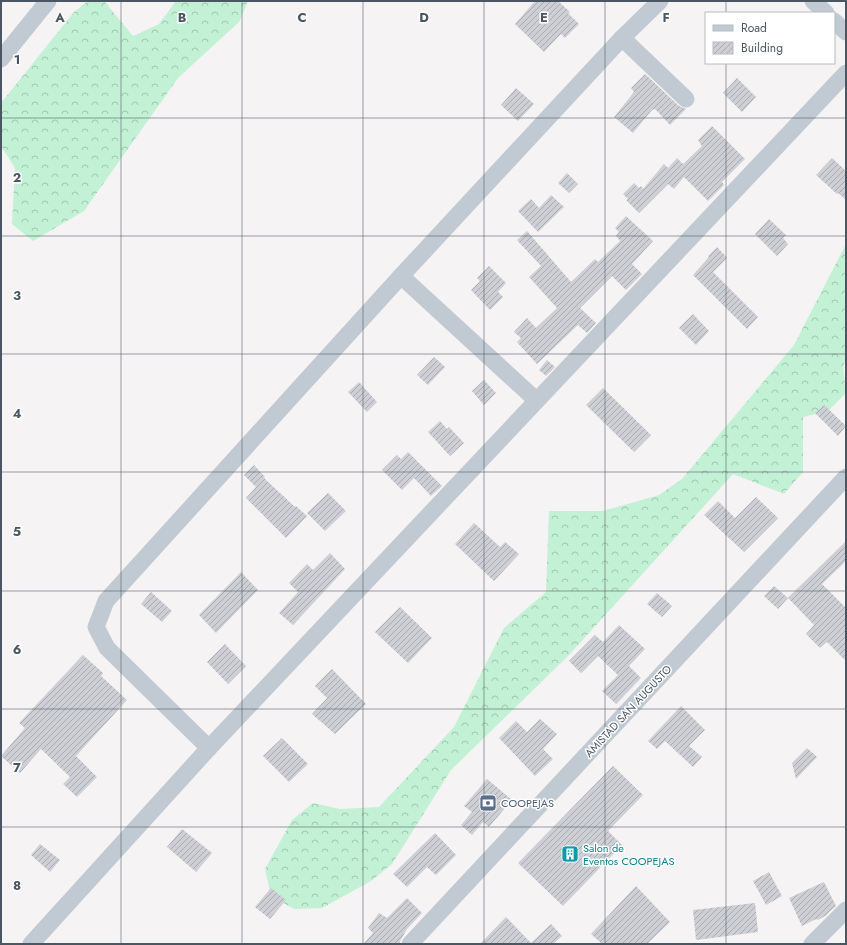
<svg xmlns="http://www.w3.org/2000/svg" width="847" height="945" font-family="Jost,sans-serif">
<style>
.forest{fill:url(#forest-crowns)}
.building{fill:url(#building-hatch)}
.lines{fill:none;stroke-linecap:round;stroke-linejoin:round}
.street{stroke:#c1cad2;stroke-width:17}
.grid{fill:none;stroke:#4a5661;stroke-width:1;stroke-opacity:0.55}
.labels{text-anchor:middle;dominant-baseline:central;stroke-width:3;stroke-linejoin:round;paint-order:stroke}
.street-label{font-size:11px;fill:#4a5661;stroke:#fff}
.service-label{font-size:11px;fill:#4e5e75;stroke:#fff;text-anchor:start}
.culture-label{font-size:11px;fill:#0d838f;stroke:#fff;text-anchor:start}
.grid-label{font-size:13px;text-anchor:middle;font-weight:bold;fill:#4a5661;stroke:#fff;stroke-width:3;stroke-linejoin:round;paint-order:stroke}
</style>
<defs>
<pattern id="forest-crowns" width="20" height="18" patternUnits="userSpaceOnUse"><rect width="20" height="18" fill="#c3f1d5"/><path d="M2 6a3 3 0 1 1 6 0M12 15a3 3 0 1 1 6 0" fill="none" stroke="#a0c6b0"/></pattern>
<pattern id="building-hatch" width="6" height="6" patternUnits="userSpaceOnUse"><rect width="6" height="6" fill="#cdcfd5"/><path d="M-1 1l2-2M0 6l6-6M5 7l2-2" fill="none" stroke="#a8abb0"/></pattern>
</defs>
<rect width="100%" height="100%" fill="#f5f3f3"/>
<g class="forest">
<path d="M 88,1 L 104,1 L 133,36 L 159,24 L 176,1 L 248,1 L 239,22 L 178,78 L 84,211 L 33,241 L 12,224 L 15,168 L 1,146 L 1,103 L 74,12 Z"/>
<path d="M 846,244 L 846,359 L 843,366 L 846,393 L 828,411 L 803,417 L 803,472 L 784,494 L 733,474 L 569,655 L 451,770 L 392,864 L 371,881 L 322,908 L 294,909 L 271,896 L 265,869 L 292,820 L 313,803 L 340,809 L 379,807 L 454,727 L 504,628 L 546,592 L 549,511 L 603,511 L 659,495 L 682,479 L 794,345 Z"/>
</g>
<g class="building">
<path d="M 535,1 L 558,1 L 570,12 L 568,13 L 579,24 L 565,38 L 561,34 L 544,52 L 515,24 Z"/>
<path d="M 645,74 L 679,106 L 686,109 L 670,125 L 655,109 L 652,110 L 633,133 L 614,117 L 634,92 L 631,88 Z"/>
<path d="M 737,78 L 756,97 L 742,112 L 723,93 Z"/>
<path d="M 516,88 L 534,104 L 518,121 L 501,105 Z"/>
<path d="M 712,126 L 745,159 L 722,182 L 724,185 L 708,201 L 684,177 L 674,189 L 668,184 L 639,213 L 626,200 L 628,199 L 623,194 L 634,183 L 639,188 L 641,186 L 643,189 L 664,164 L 668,168 L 677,158 L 683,164 L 702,146 L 698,140 Z"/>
<path d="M 832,158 L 846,171 L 846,200 L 838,193 L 837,194 L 816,175 Z"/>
<path d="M 567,173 L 578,184 L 569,193 L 558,183 Z"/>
<path d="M 551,195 L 564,207 L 538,232 L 518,211 L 531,199 L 539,208 Z"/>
<path d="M 626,216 L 653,241 L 632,264 L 642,274 L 626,290 L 612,276 L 580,308 L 596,323 L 587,333 L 578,325 L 537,364 L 517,342 L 521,338 L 514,332 L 527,318 L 536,328 L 557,308 L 529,277 L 541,266 L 517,240 L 527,231 L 571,282 L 595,259 L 598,262 L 620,241 L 616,236 L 619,232 L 615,228 Z"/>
<path d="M 769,219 L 786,235 L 783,238 L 788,244 L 777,256 L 755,234 Z"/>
<path d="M 717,247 L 727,258 L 713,272 L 758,317 L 747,329 L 693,275 L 709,257 L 708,256 Z"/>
<path d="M 489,266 L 506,283 L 498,292 L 503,297 L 490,310 L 471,290 L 480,281 L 477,278 Z"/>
<path d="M 693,314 L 709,331 L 696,345 L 679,328 Z"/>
<path d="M 434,357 L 445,367 L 428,385 L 417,375 Z"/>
<path d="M 547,360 L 555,367 L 546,376 L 539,370 Z"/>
<path d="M 484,380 L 496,393 L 484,405 L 472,391 Z"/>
<path d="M 359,382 L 377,402 L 367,412 L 348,392 Z"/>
<path d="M 603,388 L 651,435 L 634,452 L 586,405 Z"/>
<path d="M 824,405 L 846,426 L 838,436 L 815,413 Z"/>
<path d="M 440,421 L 447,429 L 449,427 L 464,443 L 450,456 L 428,432 Z"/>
<path d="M 408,452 L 442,486 L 431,496 L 414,478 L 402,490 L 382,470 L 397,455 L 401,459 Z"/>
<path d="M 254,465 L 265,477 L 264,478 L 295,507 L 296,506 L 307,516 L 286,538 L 246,498 L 256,487 L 244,475 Z"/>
<path d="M 328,493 L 346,511 L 325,531 L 307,513 Z"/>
<path d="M 756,497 L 778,518 L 744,552 L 704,515 L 718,501 L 735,518 Z"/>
<path d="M 474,523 L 500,547 L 505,542 L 519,554 L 494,581 L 455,544 Z"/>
<path d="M 846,541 L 846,561 L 822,584 L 846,608 L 846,661 L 827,642 L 820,648 L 806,634 L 814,625 L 788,598 Z"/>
<path d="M 330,553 L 345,569 L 293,625 L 279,613 L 298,592 L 289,583 L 307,564 L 313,570 Z"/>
<path d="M 241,572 L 258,590 L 216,633 L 199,615 Z"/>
<path d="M 774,586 L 788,598 L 778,609 L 764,596 Z"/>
<path d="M 151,592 L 172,611 L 162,622 L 141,604 Z"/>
<path d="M 657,593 L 672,606 L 662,617 L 647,604 Z"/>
<path d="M 400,607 L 432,638 L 408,663 L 375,632 Z"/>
<path d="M 619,625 L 645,649 L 629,666 L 641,678 L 616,704 L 602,691 L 618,675 L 598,656 L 581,673 L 569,661 L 595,635 L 603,642 Z"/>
<path d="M 225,644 L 246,666 L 228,684 L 207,662 Z"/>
<path d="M 83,655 L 103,673 L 101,676 L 127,700 L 76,756 L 97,777 L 77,797 L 63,784 L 70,777 L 41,749 L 20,773 L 1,756 L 25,728 L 19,723 Z"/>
<path d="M 332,669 L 366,704 L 335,734 L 312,714 L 327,698 L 315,686 Z"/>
<path d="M 681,706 L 705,730 L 689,746 L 702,757 L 693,767 L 665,741 L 657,749 L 648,741 Z"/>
<path d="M 540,719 L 557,734 L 543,749 L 553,759 L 535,776 L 499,738 L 516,721 L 527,732 Z"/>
<path d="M 282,738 L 308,764 L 289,782 L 263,756 Z"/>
<path d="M 807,748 L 817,757 L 796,779 L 792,763 Z"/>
<path d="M 613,766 L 643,795 L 608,831 L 622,845 L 563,906 L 518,863 Z"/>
<path d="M 487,779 L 512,800 L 489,827 L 483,822 L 472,835 L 461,825 L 472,812 L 464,806 Z"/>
<path d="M 182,829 L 212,853 L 196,872 L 167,847 Z"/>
<path d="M 435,833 L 456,855 L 436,875 L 427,867 L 407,887 L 393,874 Z"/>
<path d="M 40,844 L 60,860 L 50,872 L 31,855 Z"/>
<path d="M 769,872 L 782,896 L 766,905 L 753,881 Z"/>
<path d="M 824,882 L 836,906 L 825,916 L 818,920 L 816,919 L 802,926 L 789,898 Z"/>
<path d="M 636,886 L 670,922 L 647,944 L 602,944 L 591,934 Z"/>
<path d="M 271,888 L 286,900 L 270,919 L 255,907 Z"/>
<path d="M 407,898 L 422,913 L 407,929 L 400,941 L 400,944 L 363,944 L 373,933 L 368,928 L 379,913 L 387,918 Z"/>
<path d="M 755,903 L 758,932 L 696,940 L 693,910 Z"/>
<path d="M 506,917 L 531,943 L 551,924 L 562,936 L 553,944 L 480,944 Z"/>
</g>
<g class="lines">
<g class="street">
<path d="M 813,1 L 826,13"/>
<path d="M 834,21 L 846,32"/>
<path d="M 622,38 L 686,99"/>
<path d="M 1,59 L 48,1"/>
<path d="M 401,276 L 536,400"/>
<path d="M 209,748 L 107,648 L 96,627 L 106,601 L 401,276 L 622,38 L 660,1"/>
<path d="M 31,944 L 209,748 L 846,73"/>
<path d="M 410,944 L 846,477"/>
<path d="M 812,944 L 846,910"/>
</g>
</g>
<path class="grid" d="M 121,1 L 121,944M 242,1 L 242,944M 363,1 L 363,944M 484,1 L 484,944M 605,1 L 605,944M 726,1 L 726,13M 726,63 L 726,944M 1,118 L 846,118M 1,236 L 846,236M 1,354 L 846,354M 1,472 L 846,472M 1,591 L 846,591M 1,709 L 846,709M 1,827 L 846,827"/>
<defs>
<g id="bank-square" transform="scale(0.9)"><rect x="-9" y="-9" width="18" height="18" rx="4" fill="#5c6f8a" stroke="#fff"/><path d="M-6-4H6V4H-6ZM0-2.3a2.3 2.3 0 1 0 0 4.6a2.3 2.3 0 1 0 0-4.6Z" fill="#fff"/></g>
<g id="building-square" transform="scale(0.9)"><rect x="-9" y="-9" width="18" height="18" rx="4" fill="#0f9aa8" stroke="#fff"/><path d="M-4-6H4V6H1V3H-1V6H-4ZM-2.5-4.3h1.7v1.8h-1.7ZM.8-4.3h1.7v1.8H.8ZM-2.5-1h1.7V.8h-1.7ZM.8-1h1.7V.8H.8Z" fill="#fff"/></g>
</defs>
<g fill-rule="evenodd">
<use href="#bank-square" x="488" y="803"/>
<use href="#building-square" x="570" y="854"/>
</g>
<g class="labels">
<g class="street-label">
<text transform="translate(628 711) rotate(-47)">AMISTAD SAN AUGUSTO</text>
</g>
<g class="service-label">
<text x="501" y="803">COOPEJAS</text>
</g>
<g class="culture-label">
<text x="583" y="848">Salon de<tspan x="583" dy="13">Eventos COOPEJAS</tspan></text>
</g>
</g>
<g class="grid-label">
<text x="60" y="22">A</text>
<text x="182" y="22">B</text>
<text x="302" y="22">C</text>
<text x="424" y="22">D</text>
<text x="544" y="22">E</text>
<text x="666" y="22">F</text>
<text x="17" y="64">1</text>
<text x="17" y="182">2</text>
<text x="17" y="300">3</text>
<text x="17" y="418">4</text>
<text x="17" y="536">5</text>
<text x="17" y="654">6</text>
<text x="17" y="772">7</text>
<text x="17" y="890">8</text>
</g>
<rect width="847" height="945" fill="none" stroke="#4a5661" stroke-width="4"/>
<rect x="705" y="12" width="130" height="52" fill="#ffffff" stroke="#b7bbc0"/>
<rect x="713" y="25" width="20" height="6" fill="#c1cad2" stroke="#b7bbc0"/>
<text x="741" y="32" font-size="12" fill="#4a5661">Road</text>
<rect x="713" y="42" width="20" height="12" fill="url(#building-hatch)" stroke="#b7bbc0"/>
<text x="741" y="52" font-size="12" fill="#4a5661">Building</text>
</svg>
